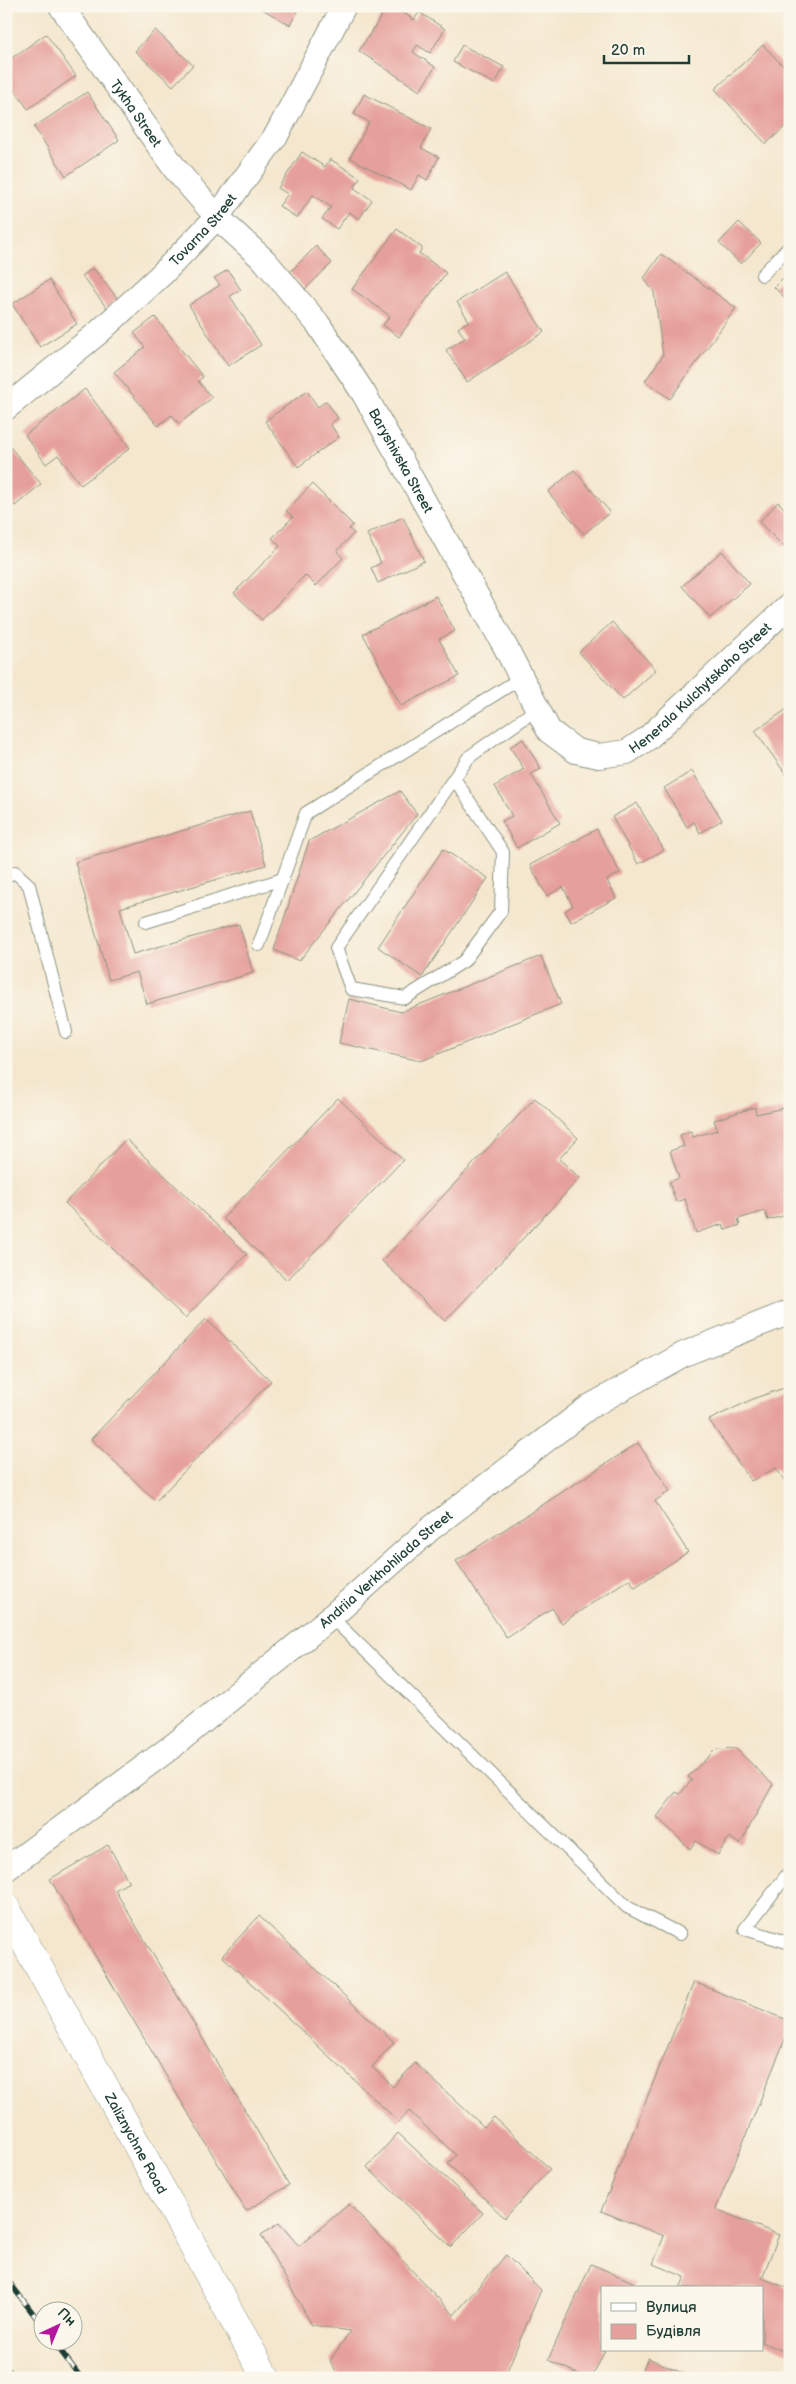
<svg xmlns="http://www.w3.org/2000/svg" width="796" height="2384" font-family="'Balsamiq Sans',sans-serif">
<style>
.building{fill:#e6a09b}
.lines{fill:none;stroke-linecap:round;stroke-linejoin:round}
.service-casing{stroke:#8a9281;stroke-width:14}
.minor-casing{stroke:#8a9281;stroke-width:26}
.tertiary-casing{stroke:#8a9281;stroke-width:29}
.service{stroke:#fff;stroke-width:12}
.minor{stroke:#fff;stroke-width:24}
.tertiary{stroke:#fff;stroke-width:28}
.rail-casing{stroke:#1f3d34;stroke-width:5.5}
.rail{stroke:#fbf7ec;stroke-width:4;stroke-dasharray:11;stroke-linecap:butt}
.labels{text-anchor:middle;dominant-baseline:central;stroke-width:4;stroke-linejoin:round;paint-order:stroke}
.street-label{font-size:14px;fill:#1f3d34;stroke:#fbf7ec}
</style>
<rect width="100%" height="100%" fill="#fbf7ec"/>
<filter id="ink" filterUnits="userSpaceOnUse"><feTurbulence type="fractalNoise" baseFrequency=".02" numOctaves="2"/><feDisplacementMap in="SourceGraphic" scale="10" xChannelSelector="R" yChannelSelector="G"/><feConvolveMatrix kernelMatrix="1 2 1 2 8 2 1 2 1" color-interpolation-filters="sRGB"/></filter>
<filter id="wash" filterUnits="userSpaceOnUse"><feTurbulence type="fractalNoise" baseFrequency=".0096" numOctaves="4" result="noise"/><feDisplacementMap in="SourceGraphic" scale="20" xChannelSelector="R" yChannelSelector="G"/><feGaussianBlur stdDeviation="1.12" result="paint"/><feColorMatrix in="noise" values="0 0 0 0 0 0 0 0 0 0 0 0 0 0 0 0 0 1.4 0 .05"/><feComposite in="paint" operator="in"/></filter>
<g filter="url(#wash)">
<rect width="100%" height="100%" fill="#f4e7ce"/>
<g id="blocks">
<g class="building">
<path d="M 257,6 L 300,6 L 290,25 Z"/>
<path d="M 388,6 L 393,6 L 414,20 L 419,12 L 445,29 L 430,53 L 417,45 L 413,52 L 435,67 L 420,91 L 359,51 Z"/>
<path d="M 155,30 L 193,65 L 173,86 L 135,51 Z"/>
<path d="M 46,34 L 76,76 L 28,109 L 6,78 L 6,62 Z"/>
<path d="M 462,45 L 504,67 L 495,84 L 453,62 Z"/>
<path d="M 763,45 L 790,73 L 790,122 L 766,144 L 715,89 Z"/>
<path d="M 87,92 L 119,140 L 66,176 L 34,127 Z"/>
<path d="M 364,94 L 431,129 L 421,148 L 439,157 L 427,180 L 419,175 L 411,190 L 350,158 L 369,122 L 354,114 Z"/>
<path d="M 302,152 L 325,167 L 330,159 L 360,178 L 354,188 L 372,200 L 359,219 L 349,212 L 337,229 L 322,219 L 331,207 L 313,195 L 297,218 L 279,206 L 288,194 L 278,188 Z"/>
<path d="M 739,222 L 761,243 L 741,264 L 719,243 Z"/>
<path d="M 397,229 L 422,248 L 419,253 L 446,273 L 399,337 L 383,325 L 390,316 L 352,289 Z"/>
<path d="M 316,246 L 332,263 L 305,289 L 290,272 Z"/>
<path d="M 661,254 L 736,308 L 670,399 L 645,381 L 663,355 L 654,292 L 644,278 Z"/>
<path d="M 93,268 L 118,299 L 107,308 L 82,276 Z"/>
<path d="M 228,270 L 241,290 L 230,296 L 261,345 L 228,366 L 189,305 L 220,285 L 214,278 Z"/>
<path d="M 505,272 L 544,332 L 467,382 L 446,350 L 465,338 L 458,328 L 469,321 L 457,302 Z"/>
<path d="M 788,273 L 790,298 L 787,300 L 774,287 Z"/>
<path d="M 49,280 L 77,324 L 40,347 L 12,304 Z"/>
<path d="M 155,317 L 203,377 L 198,381 L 212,398 L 179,424 L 172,415 L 158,426 L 114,372 L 145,347 L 134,333 Z"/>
<path d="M 85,389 L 130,448 L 81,485 L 58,455 L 46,464 L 25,435 Z"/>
<path d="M 307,391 L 318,407 L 326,401 L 338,418 L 330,424 L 339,437 L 298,467 L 265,421 Z"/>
<path d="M 6,442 L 41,484 L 15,506 L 6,496 Z"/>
<path d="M 574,470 L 610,512 L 584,534 L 548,492 Z"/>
<path d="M 312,484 L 353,525 L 349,529 L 354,533 L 337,551 L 343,558 L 316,586 L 305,575 L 262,620 L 234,593 L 280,546 L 272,538 L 293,517 L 286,511 Z"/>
<path d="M 778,502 L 790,514 L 790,541 L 784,547 L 759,522 Z"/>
<path d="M 403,517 L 424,561 L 378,583 L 371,568 L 381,563 L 367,534 Z"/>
<path d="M 722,551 L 750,584 L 710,618 L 682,586 Z"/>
<path d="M 436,596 L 455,631 L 439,639 L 459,676 L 401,706 L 363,634 Z"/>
<path d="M 612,622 L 656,670 L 623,700 L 579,652 Z"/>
<path d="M 790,707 L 790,780 L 755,731 Z"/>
<path d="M 523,739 L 541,769 L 531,774 L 560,823 L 517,848 L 502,821 L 512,816 L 495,786 L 524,769 L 510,747 Z"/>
<path d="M 692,771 L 722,820 L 700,833 L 694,822 L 687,827 L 664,788 Z"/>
<path d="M 400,791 L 417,814 L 299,961 L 274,950 L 309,841 Z"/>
<path d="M 637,803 L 664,850 L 638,864 L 612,817 Z"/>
<path d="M 250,811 L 266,865 L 120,908 L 133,954 L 239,924 L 253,973 L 147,1004 L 137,972 L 109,980 L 75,862 Z"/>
<path d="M 597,829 L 620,873 L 607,880 L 616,898 L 571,922 L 565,911 L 573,906 L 563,887 L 547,896 L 530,865 Z"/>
<path d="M 443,849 L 488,878 L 422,977 L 378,947 Z"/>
<path d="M 541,956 L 561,1004 L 421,1061 L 339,1043 L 349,999 L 401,1012 Z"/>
<path d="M 338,1098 L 403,1160 L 287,1280 L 223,1218 Z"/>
<path d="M 535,1098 L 578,1138 L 559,1159 L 580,1178 L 445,1321 L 382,1261 Z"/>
<path d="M 755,1107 L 756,1114 L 784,1108 L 790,1124 L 790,1208 L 785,1209 L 787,1215 L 768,1220 L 765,1211 L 738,1219 L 740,1225 L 725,1230 L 723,1224 L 696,1233 L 685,1199 L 676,1202 L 669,1182 L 679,1178 L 670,1151 L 684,1146 L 680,1135 L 691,1131 L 693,1137 L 717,1130 L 714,1120 Z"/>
<path d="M 126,1139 L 247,1254 L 185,1318 L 65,1203 Z"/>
<path d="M 206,1319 L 271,1381 L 156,1501 L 91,1439 Z"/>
<path d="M 790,1386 L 790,1489 L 776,1468 L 751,1481 L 709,1420 L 755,1398 Z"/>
<path d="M 638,1443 L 670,1491 L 655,1501 L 688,1552 L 635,1587 L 629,1579 L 562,1623 L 552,1608 L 507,1638 L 456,1561 Z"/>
<path d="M 735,1748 L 773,1784 L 740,1844 L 729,1837 L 718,1855 L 696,1841 L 690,1849 L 657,1817 L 676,1792 L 680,1794 L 692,1780 L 688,1777 L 716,1749 Z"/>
<path d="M 108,1845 L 129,1882 L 115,1890 L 289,2185 L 246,2211 L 50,1879 Z"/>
<path d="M 259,1916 L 394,2042 L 372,2067 L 393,2087 L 415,2063 L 484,2127 L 494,2117 L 550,2169 L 505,2218 L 448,2164 L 456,2155 L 409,2111 L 399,2122 L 222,1956 Z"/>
<path d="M 694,1982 L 790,2021 L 790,2027 L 716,2209 L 779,2235 L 762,2278 L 790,2289 L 790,2354 L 762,2342 L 762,2288 L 680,2288 L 685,2277 L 653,2264 L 664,2236 L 601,2211 Z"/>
<path d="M 398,2133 L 483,2213 L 451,2247 L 367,2167 Z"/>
<path d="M 349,2204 L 454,2315 L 506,2255 L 541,2290 L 504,2378 L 340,2378 L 330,2361 L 350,2331 L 312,2325 L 261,2235 L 279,2223 L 299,2246 Z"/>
<path d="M 591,2264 L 635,2283 L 632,2288 L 602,2288 L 602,2350 L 605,2350 L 592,2378 L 587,2378 L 548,2360 Z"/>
<path d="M 648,2358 L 694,2378 L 639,2378 Z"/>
</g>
</g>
</g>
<g filter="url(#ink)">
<use href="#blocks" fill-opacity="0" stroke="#8a9281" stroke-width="1"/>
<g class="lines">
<g class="service-casing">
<g id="service">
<path d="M 762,275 L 790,246"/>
<path d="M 454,778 L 503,852 L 501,911 L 464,961 L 405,998 L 351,989 L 336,948 L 469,757 L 537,709"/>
<path d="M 6,876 L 15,872 L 29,885 L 66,1032"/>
<path d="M 146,922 L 283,879"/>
<path d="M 259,945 L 306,813 L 521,678"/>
<path d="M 331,1617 L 627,1907 L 680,1934"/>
<path d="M 790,1871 L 745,1929 L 790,1943"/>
</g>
</g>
<g class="minor-casing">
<g id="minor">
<path id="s1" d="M 61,6 L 176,170 L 217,217 L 265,261 L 318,324 L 364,394 L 506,648 L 549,731 L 576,751 L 599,756 L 627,752 L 648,738 L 790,605"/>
<path id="s2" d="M 6,408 L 99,332 L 162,274 L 217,217 L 277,134 L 344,6"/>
<path id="s3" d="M 6,1869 L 174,1745 L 331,1617 L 430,1529 L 589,1407 L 684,1354 L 790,1312"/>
</g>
</g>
<g class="tertiary-casing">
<g id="tertiary">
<path id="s4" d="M 6,1908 L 266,2378"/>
</g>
</g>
<use href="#service" class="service"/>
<use href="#minor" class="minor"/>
<use href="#tertiary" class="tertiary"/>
<g class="rail-casing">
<g id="rail">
<path d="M 6,2278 L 42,2325"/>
<path d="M 54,2342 L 81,2378"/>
<path d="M 6,2367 L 15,2378"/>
</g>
</g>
<use href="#rail" class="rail"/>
</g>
</g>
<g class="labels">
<g class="street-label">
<text stroke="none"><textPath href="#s1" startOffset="131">Tykha Street</textPath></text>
<text stroke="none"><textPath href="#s2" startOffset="266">Tovarna Street</textPath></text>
<text stroke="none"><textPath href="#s1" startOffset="570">Baryshivska Street</textPath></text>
<text stroke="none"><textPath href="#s1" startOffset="1061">Henerala Kulchytskoho Street</textPath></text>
<text stroke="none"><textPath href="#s3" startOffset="484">Andriia Verkhohliada Street</textPath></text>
<text stroke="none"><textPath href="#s4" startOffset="269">Zaliznychne Road</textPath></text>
</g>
</g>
<rect width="796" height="2384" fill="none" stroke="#fbf7ec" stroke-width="25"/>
<rect x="601" y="2286" width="162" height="65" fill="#fbf7ec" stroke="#a3ada2"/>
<rect x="611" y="2303" width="25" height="8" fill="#ffffff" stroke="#a3ada2"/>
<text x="646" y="2312" font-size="15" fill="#1f3d34">Вулиця</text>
<rect x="611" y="2324" width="25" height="15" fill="#e6a09b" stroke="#a3ada2"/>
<text x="646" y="2336" font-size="15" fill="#1f3d34">Будівля</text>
<g transform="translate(58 2326) rotate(44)"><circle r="24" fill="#fbf7ec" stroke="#a3ada2"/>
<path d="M0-4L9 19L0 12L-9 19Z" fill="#b5179e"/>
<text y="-8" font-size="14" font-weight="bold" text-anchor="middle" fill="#1f3d34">Пн</text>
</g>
<path d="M604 55v8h85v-8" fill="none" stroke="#1f3d34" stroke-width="2.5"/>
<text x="611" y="55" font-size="15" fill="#1f3d34" stroke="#fbf7ec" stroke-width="4" paint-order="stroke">20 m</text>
</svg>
